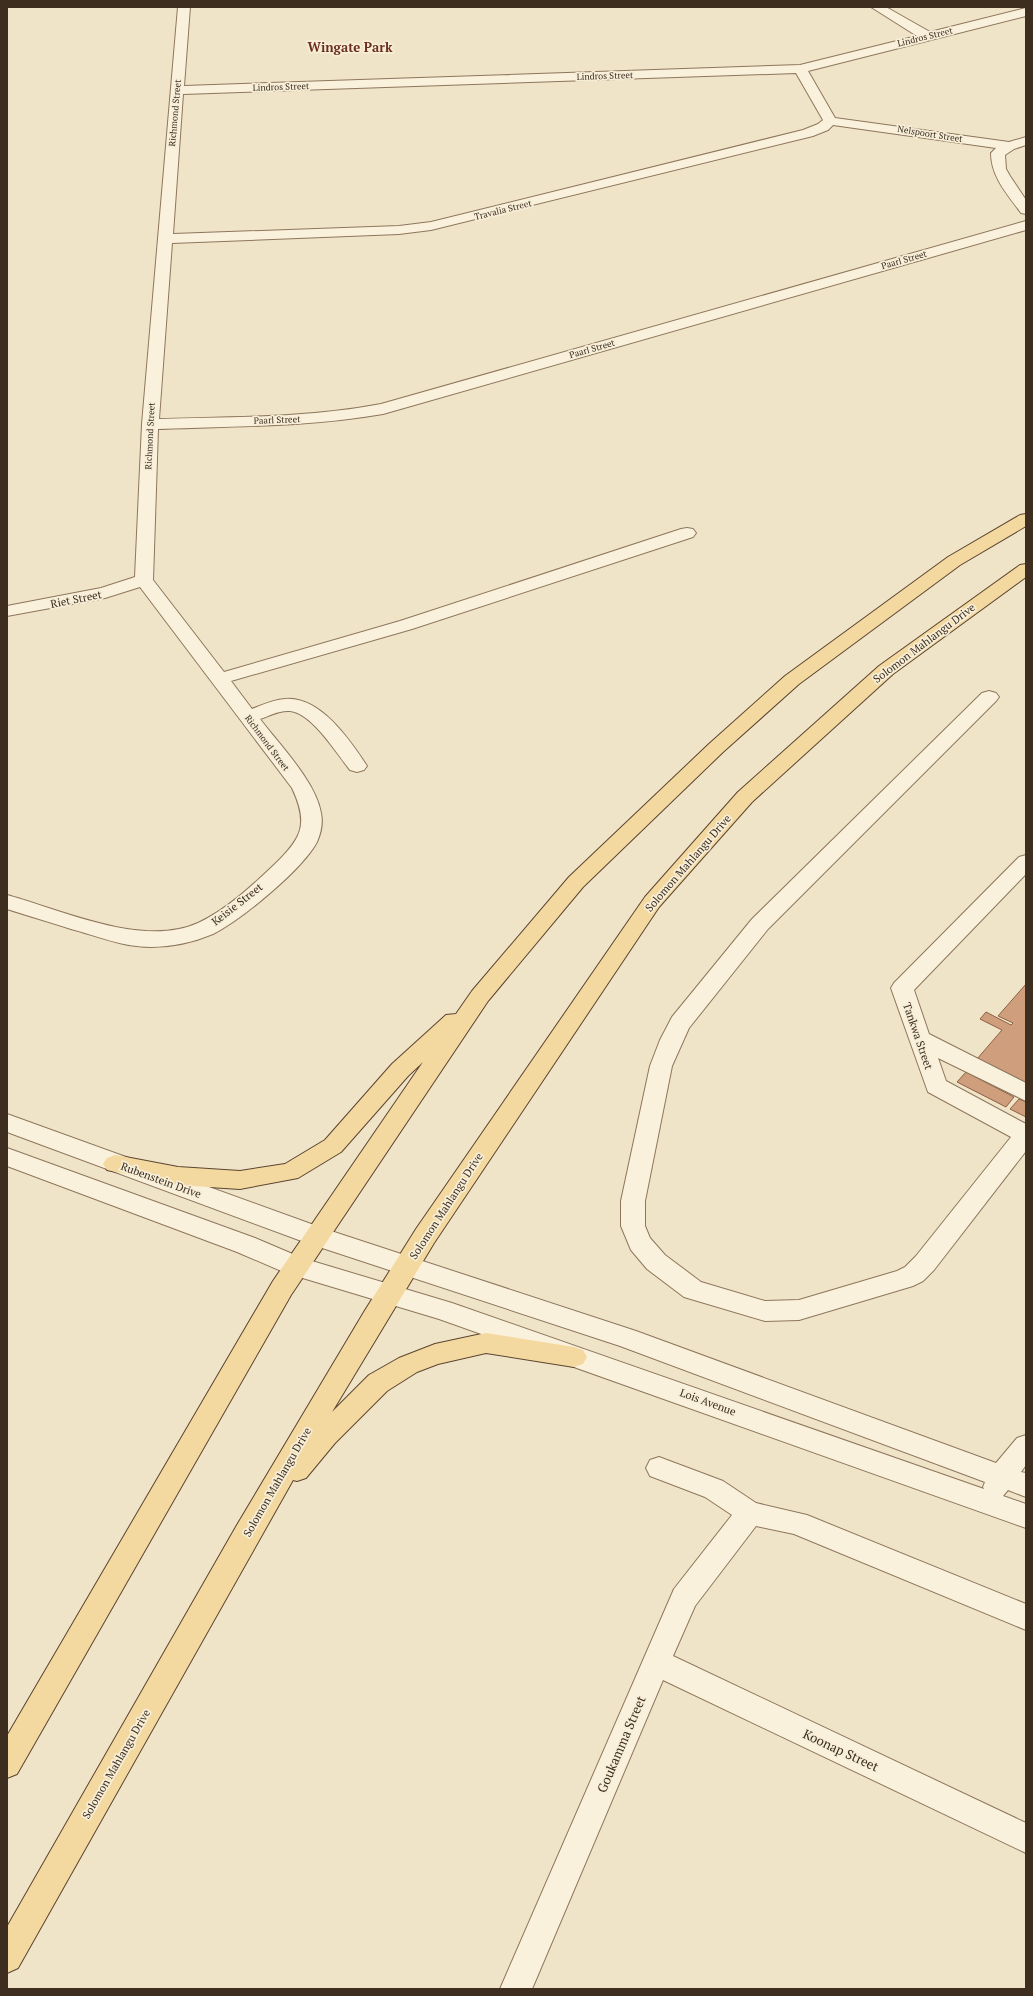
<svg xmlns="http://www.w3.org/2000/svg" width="1033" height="1996" font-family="'PT Serif',serif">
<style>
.building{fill:#cf9f7d;stroke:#8d5f41}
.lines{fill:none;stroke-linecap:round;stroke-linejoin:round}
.minor-casing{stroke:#8d765c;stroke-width:2}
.major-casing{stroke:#5b4430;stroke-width:2}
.minor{fill:#faf1dc;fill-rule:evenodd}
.major{fill:#f3d9a0;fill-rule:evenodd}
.labels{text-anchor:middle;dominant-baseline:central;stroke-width:3.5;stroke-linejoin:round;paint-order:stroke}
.far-street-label{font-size:9px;fill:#3d2e20;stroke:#f7eed8}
.street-label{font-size:11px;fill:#3d2e20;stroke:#f7eed8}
.far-district-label{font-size:13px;font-weight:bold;fill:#6b2e1e;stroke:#f7eed8}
.near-street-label{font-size:13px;fill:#3d2e20;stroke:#f7eed8}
</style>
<rect width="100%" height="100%" fill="#f0e4c8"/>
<g class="building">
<path d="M 1026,984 L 1026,1084 L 977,1059 L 1002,1030 L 980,1019 L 986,1012 L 1011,1025 L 1013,1023 L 998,1016 Z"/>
<path d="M 966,1072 L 1014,1097 L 1006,1107 L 957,1082 Z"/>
<path d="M 1019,1099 L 1026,1102 L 1026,1117 L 1010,1109 Z"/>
</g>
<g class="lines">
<g class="minor-casing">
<g id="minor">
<path d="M 178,7 L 190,7 L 184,86 L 800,65 L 917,36 L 871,7 L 886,7 L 930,32 L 1026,8 L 1026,16 L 808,71 L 835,118 L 1009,142 L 1026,137 L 1026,145 L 1014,149 L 1005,155 L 1006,169 L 1010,176 L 1026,200 L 1026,214 L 1021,213 C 1008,195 991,177 991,153 L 996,148 L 833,125 L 828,130 L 813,136 L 431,230 L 399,234 L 172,243 L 159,419 C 233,417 307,418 381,404 L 1026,221 L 1026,230 L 383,414 C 308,427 234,426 158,429 L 153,580 L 224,672 L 400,621 L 681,529 L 687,528 L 693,529 L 696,533 L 693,537 L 412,629 L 231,681 L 252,709 C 262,705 273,700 285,699 C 320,696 350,740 367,766 L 364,770 L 357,772 L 350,770 C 337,754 312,713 290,711 C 279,710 269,716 260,719 C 279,744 316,782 321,813 C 323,822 321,833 317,842 C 302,870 241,920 213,934 C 194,942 171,947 151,947 C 123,947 97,936 71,929 C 50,922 28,916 7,909 L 7,895 C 62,910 143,948 198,923 C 226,910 252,886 275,864 C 302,838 309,824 292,788 L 140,587 L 105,598 L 7,616 L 7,606 L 101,588 L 135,577 L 142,424 ZM 796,73 L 823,120 L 818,124 L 803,130 L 431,222 L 399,226 L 173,234 L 183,94 Z"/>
<path d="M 989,691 L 996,693 L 999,697 L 996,701 L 768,929 L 689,1028 L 672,1066 L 645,1201 L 645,1226 L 650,1238 L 665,1255 L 701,1282 L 765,1301 L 799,1300 L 897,1271 L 905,1267 L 916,1256 L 1011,1137 L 928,1092 L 891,988 L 894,983 L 1019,857 L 1026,855 L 1026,874 L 914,990 L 929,1034 L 1026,1083 L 1026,1101 L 938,1058 L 946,1081 L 1026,1124 L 1026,1151 L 934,1270 L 923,1281 L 913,1286 L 799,1320 L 765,1321 L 684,1297 L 647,1269 L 631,1250 L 621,1226 L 621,1201 L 650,1066 L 660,1040 L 672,1017 L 752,919 L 982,693 Z"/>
<path d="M 7,1114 L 325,1229 L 636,1331 L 996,1463 L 1017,1438 L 1026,1435 L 1026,1465 L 1021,1472 L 1026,1473 L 1026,1497 L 1008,1490 L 1003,1496 L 1026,1504 L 1026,1528 L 439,1319 L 286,1273 L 237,1252 L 7,1166 L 7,1148 L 255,1238 L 302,1258 L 452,1303 L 984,1489 L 983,1487 L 985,1482 L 620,1346 L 307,1243 L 7,1132 Z"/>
<path d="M 659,1457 L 723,1481 L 756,1503 L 807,1515 L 1026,1604 L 1026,1630 L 794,1534 L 756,1526 L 695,1606 L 673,1656 L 1026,1823 L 1026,1853 L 663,1680 L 532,1989 L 500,1989 L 674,1589 L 732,1515 L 705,1497 L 650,1476 L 646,1468 L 650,1460 Z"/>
</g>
</g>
<g class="major-casing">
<g id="major">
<path d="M 1026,514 L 1026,526 L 960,565 L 799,684 L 723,752 L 583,887 L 488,1001 L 291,1295 L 17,1774 L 7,1778 L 7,1736 L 273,1281 L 423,1062 L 408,1076 L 341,1152 L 298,1178 L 240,1189 L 178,1185 L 107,1170 L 103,1164 L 107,1158 L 115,1155 L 178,1167 L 240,1171 L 285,1164 L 325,1140 L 392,1064 L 446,1015 L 456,1014 L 472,991 L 569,877 L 709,744 L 785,676 L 948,557 L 1020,515 Z"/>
<path d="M 1026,564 L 1026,577 L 893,674 L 752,802 L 659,907 L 434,1243 L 332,1412 L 369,1375 L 399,1358 L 435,1344 L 486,1333 L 574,1347 L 583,1350 L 587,1357 L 583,1364 L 574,1367 L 486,1353 L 438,1364 L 417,1372 L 387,1391 L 335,1443 L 306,1478 L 297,1481 L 293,1480 L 18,1968 L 7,1973 L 7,1927 L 237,1525 L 364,1312 L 416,1229 L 645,897 L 738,792 L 879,666 L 1020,565 Z"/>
</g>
</g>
<use href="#minor" class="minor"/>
<use href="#major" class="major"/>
</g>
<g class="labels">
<g class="far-street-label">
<text transform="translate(925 37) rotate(-14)">Lindros Street</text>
<text transform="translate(605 76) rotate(-2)">Lindros Street</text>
<text transform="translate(281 87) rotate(-2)">Lindros Street</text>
<text transform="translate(175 113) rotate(-85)">Richmond Street</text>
<text transform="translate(930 134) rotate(9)">Nelspoort Street</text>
<text transform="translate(503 210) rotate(-14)">Travalia Street</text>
<text transform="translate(904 260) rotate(-16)">Paarl Street</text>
<text transform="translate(592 349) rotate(-16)">Paarl Street</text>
<text transform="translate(277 420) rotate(-2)">Paarl Street</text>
<text transform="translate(150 436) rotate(-87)">Richmond Street</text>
<text transform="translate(267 743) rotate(53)">Richmond Street</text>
</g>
<g class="street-label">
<text transform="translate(76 599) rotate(-11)">Riet Street</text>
<text transform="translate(924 643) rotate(-37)">Solomon Mahlangu Drive</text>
<text transform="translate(688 863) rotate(-49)">Solomon Mahlangu Drive</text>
<text transform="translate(237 904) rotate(-38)">Keisie Street</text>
<text transform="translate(918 1036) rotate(71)">Tankwa Street</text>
<text transform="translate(161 1180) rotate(20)">Rubenstein Drive</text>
<text transform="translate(446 1206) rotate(-57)">Solomon Mahlangu Drive</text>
<text transform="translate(708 1402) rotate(20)">Lois Avenue</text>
<text transform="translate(277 1482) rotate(-60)">Solomon Mahlangu Drive</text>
<text transform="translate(116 1764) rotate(-60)">Solomon Mahlangu Drive</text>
</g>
<g class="far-district-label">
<text x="350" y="47">Wingate Park</text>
</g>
<g class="near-street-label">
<text transform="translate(621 1744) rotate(-67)">Goukamma Street</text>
<text transform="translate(841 1750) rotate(25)">Koonap Street</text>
</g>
</g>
<rect width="1033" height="1996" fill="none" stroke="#3d2e20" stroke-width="16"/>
</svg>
